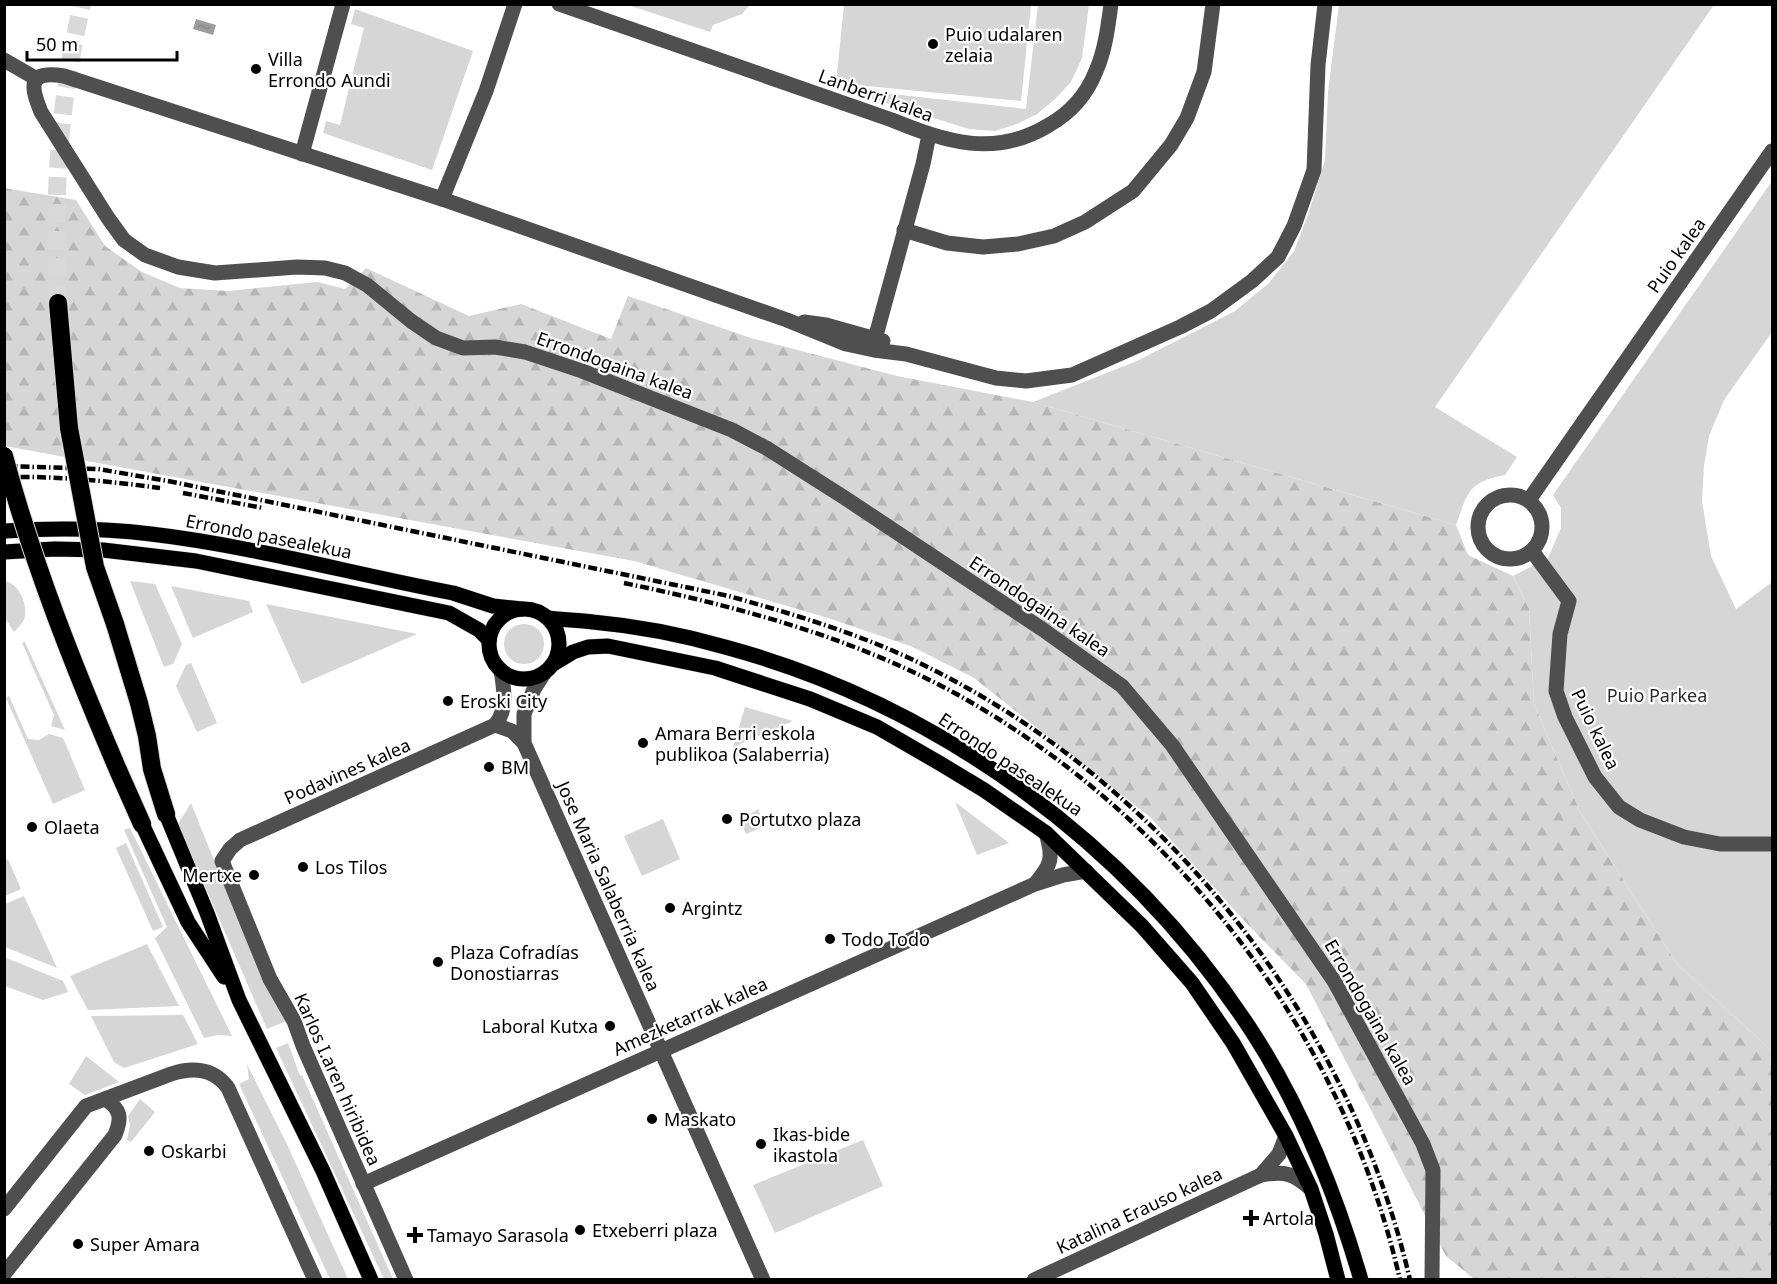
<svg xmlns="http://www.w3.org/2000/svg" width="1777" height="1284" font-family="'Noto Sans',sans-serif">
<style>
.green{fill:#d6d6d6}
.forest{fill:url(#forest-firs)}
.water{fill:url(#water-ripples)}
.lines{fill:none;stroke-linecap:round;stroke-linejoin:round}
.highway-tunnel{stroke:#d9d9d9;stroke-width:18;stroke-dasharray:18 9;stroke-linecap:butt}
.major-casing{stroke:#dbdbdb;stroke-width:16}
.highway-casing{stroke:#dbdbdb;stroke-width:20}
.minor{stroke:#4f4f4f;stroke-width:15}
.major{stroke:#000;stroke-width:15}
.highway{stroke:#000;stroke-width:18}
.rail{stroke:#000;stroke-width:4.5;stroke-dasharray:9 3 1.5 3;stroke-linecap:butt}
.highway-bridge-casing{stroke:#dbdbdb;stroke-width:20;stroke-linecap:butt}
.highway-bridge{stroke:#000;stroke-width:18}
.poi-dot{fill:#000;stroke:#fff;stroke-width:2}
.labels{text-anchor:middle;dominant-baseline:central;stroke-width:4.5;stroke-linejoin:round;paint-order:stroke}
.poi-label{font-size:18px;fill:#000;stroke:#fff;text-anchor:start}
.street-label{font-size:18px;fill:#000;stroke:#fff}
.park-label{font-size:18px;fill:#2d2d2d;stroke:#fff}
</style>
<defs>
<pattern id="forest-firs" width="22" height="20" patternUnits="userSpaceOnUse" patternTransform="scale(1.5)"><rect width="22" height="20" fill="#d6d6d6"/><path d="M5 1l3.5 6h-7zM16 11l3.5 6h-7z" fill="#b6b6b6"/></pattern>
<pattern id="water-ripples" width="26" height="14" patternUnits="userSpaceOnUse" patternTransform="scale(1.5)"><rect width="26" height="14" fill="#9d9d9d"/><path d="M2 4q2-2 4 0t4 0M15 11q2-2 4 0t4 0" fill="none" stroke="#858585"/></pattern>
</defs>
<rect width="100%" height="100%" fill="#fff"/>
<g class="green">
<path d="M 628,5 L 750,4 L 750,5 L 742,14 L 713,25 L 710,32 Z"/>
<path d="M 844,5 L 1031,5 L 1021,101 L 836,83 Z"/>
<path d="M 1038,5 L 1089,5 L 1082,58 L 1071,82 L 1055,99 L 1037,114 L 1017,124 L 995,131 L 969,129 L 838,88 L 1026,109 Z"/>
<path d="M 1339,5 L 1714,5 L 1435,407 L 1517,457 L 1505,475 C 1468,482 1468,492 1456,525 L 1033,402 L 1137,361 L 1235,311 L 1268,284 L 1294,251 L 1309,212 L 1325,160 L 1328,91 Z"/>
<path d="M 355,9 L 473,51 L 432,170 L 323,133 L 326,121 L 340,125 L 364,28 L 351,24 Z"/>
<path d="M 1772,181 L 1772,332 L 1724,400 L 1709,436 L 1704,466 L 1702,501 L 1711,556 L 1736,609 L 1772,582 L 1772,1051 L 1677,964 L 1580,812 L 1534,704 L 1529,609 L 1513,576 L 1548,558 L 1561,528 L 1561,508 L 1553,495 Z"/>
<path d="M 4,581 C 18,583 27,602 25,616 C 24,622 19,627 14,632 L 5,618 Z"/>
<path d="M 130,581 L 155,584 L 182,644 L 173,664 L 164,667 Z"/>
<path d="M 171,586 L 249,601 L 253,612 L 193,638 Z"/>
<path d="M 266,604 L 417,634 L 302,684 Z"/>
<circle cx="524" cy="644" r="20"/>
<path d="M 25,642 L 65,730 L 51,726 L 54,715 L 22,643 Z"/>
<path d="M 191,663 L 217,723 L 197,732 L 176,686 L 186,665 Z"/>
<path d="M 9,696 L 28,739 L 39,740 L 49,734 L 63,738 L 85,790 L 53,804 L 6,698 Z"/>
<path d="M 745,707 L 793,721 L 738,745 L 743,756 L 736,759 L 733,747 Z"/>
<path d="M 955,802 L 1009,843 L 977,855 Z"/>
<path d="M 191,803 L 260,975 L 289,1020 L 267,1029 L 178,824 Z"/>
<path d="M 758,809 L 765,826 L 746,834 L 740,821 Z"/>
<path d="M 663,819 L 680,859 L 642,876 L 624,836 Z"/>
<path d="M 130,828 L 232,1036 L 218,1035 L 204,1038 L 155,938 L 167,927 L 124,830 Z"/>
<path d="M 126,843 L 163,927 L 153,931 L 116,848 Z"/>
<path d="M 8,859 L 21,889 L 5,896 L 5,861 Z"/>
<path d="M 24,896 L 57,968 L 5,947 L 5,904 Z"/>
<path d="M 147,944 L 179,1006 L 88,1010 L 70,976 Z"/>
<path d="M 4,957 L 63,981 L 68,992 L 43,1000 L 5,986 Z"/>
<path d="M 183,1015 L 198,1044 L 124,1068 L 114,1062 L 91,1016 Z"/>
<path d="M 288,1043 L 300,1076 L 302,1075 L 393,1279 L 384,1279 L 276,1048 Z"/>
<path d="M 86,1056 L 119,1082 L 85,1095 L 69,1084 Z"/>
<path d="M 247,1064 L 286,1142 L 348,1279 L 330,1279 L 239,1084 L 249,1079 Z"/>
<path d="M 140,1099 L 155,1112 L 131,1142 L 127,1140 L 130,1125 L 128,1116 Z"/>
<path d="M 863,1140 L 883,1186 L 775,1233 L 753,1185 Z"/>
</g>
<path class="forest" d="M 4,188 L 76,200 L 105,246 L 142,272 L 180,288 L 228,291 L 317,282 L 345,289 L 366,268 L 469,316 L 521,304 L 611,339 L 628,296 L 751,338 L 897,376 L 1033,402 L 1456,525 L 1468,555 L 1513,576 L 1529,609 L 1534,704 L 1580,812 L 1677,964 L 1772,1051 L 1772,1279 L 1474,1279 L 1446,1256 L 1306,984 L 1251,928 L 1150,817 L 974,678 L 913,647 L 828,618 L 634,561 L 5,446 Z"/>
<path class="water" d="M 196,19 L 216,25 L 213,35 L 193,29 Z"/>
<g class="lines">
<path class="highway-tunnel" d="M 58,303 C 53,197 58,108 82,4"/>
<g class="major-casing">
<g id="major">
<path d="M 4,531 C 54,528 102,528 151,534 C 253,546 352,574 453,593 L 493,606 L 522,609"/>
<path d="M 4,552 L 54,549 L 103,550 L 196,561 L 449,613 L 479,630 L 489,640"/>
<circle cx="524" cy="644" r="35"/>
<path d="M 548,618 C 563,620 578,620 593,622 C 637,626 683,635 725,647 C 940,705 1132,846 1253,1033 C 1302,1109 1336,1194 1361,1280"/>
<path d="M 553,664 L 573,652 L 588,647 L 608,646 L 715,668 L 810,699 L 877,727 L 941,764 L 984,790 L 1046,833 L 1142,926 L 1192,983 L 1233,1043 L 1286,1136 L 1311,1189 L 1326,1234 L 1338,1280"/>
<path d="M 166,814 L 207,913 L 239,1000 L 323,1171 L 371,1280"/>
<path d="M 142,824 L 188,922 L 224,977"/>
</g>
</g>
<g class="highway-casing">
<g id="highway">
<path d="M 58,303 L 69,428"/>
<path d="M 115,624 L 139,703 L 147,736 L 152,769 L 166,814"/>
<path d="M 118,770 L 142,824"/>
</g>
</g>
<g class="minor">
<path d="M 559,4 L 892,120 C 946,142 995,158 1049,125 C 1070,113 1087,94 1096,71 C 1105,51 1108,27 1111,4"/>
<path d="M 1325,4 L 1318,65 L 1314,170 L 1294,226 L 1278,257 L 1252,281 L 1211,311 L 1180,327 L 1072,375 L 1026,381 L 996,378 L 906,354 L 874,350 L 846,344 L 787,320 L 442,199 L 64,76 C 28,70 30,85 41,112 L 108,218 L 124,240 L 145,255 L 178,267 L 215,273 L 297,267 L 325,268 L 345,273 L 367,285 L 411,321 L 436,338 L 463,348 L 495,347 L 525,352 L 582,371 L 732,430 L 768,449 L 845,498 L 1042,629 L 1122,686 L 1172,745 L 1334,981 L 1423,1144 L 1433,1170 L 1432,1280"/>
<path d="M 4,60 L 37,79"/>
<path d="M 302,154 L 343,4"/>
<path d="M 442,199 L 486,91 L 515,4"/>
<path d="M 904,230 L 947,243 L 983,247 L 1018,244 L 1054,236 L 1085,222 L 1133,191 L 1171,145 L 1187,118 L 1204,72 L 1213,4"/>
<path d="M 804,322 L 826,325 L 883,341"/>
<path d="M 875,339 L 923,164 L 929,135"/>
<circle cx="1510" cy="527" r="32"/>
<path d="M 1529,500 L 1772,151"/>
<path d="M 1532,551 L 1569,601 L 1560,634 L 1556,691 L 1565,717 L 1595,777 L 1619,807 L 1640,820 L 1684,837 L 1720,844 L 1772,844"/>
<path d="M 545,672 L 534,689 L 524,714 L 524,743 L 763,1280"/>
<path d="M 495,725 L 512,731 L 524,743"/>
<path d="M 1035,884 C 1051,865 1054,859 1046,833"/>
<path d="M 1261,1175 L 1279,1154 L 1286,1136"/>
<path d="M 363,1184 L 1035,884 L 1063,875 L 1086,871"/>
<path d="M 4,1209 L 86,1106 L 171,1074 C 192,1067 214,1068 228,1088 L 315,1280"/>
<path d="M 4,1274 L 115,1135 C 122,1118 121,1109 105,1099"/>
<path d="M 406,1280 L 303,1046 L 294,1021 L 270,979 L 222,861 L 230,849 L 240,840 L 495,725 C 508,709 504,690 501,670"/>
<path d="M 1034,1280 L 1261,1175 C 1285,1171 1293,1173 1311,1189"/>
</g>
<use href="#major" class="major"/>
<use href="#highway" class="highway"/>
<g class="rail">
<path d="M 4,466 L 98,469 L 168,481 L 729,596 C 789,613 850,631 907,657 C 1157,773 1348,1012 1410,1280"/>
<path d="M 4,477 C 57,476 108,481 160,488"/>
<path d="M 183,493 L 263,508"/>
<path d="M 624,583 C 740,607 856,638 960,696 C 1177,818 1345,1036 1400,1280"/>
</g>
<g class="highway-bridge-casing">
<g id="highway-bridge">
<path d="M 69,428 L 95,567 L 115,624"/>
<path d="M 4,456 C 33,564 74,667 118,770"/>
</g>
</g>
<use href="#highway-bridge" class="highway-bridge"/>
</g>
<g class="poi-dot">
<circle cx="933" cy="44" r="6"/>
<circle cx="256" cy="69" r="6"/>
<circle cx="448" cy="701" r="6"/>
<circle cx="643" cy="743" r="6"/>
<circle cx="489" cy="767" r="6"/>
<circle cx="727" cy="819" r="6"/>
<circle cx="32" cy="827" r="6"/>
<circle cx="303" cy="867" r="6"/>
<circle cx="254" cy="875" r="6"/>
<circle cx="670" cy="908" r="6"/>
<circle cx="830" cy="939" r="6"/>
<circle cx="438" cy="962" r="6"/>
<circle cx="610" cy="1026" r="6"/>
<circle cx="652" cy="1119" r="6"/>
<circle cx="761" cy="1144" r="6"/>
<circle cx="149" cy="1151" r="6"/>
<path d="M1248 1209h6v6h6v6h-6v6h-6v-6h-6v-6h6z"/>
<circle cx="580" cy="1230" r="6"/>
<path d="M412 1226h6v6h6v6h-6v6h-6v-6h-6v-6h6z"/>
<circle cx="78" cy="1244" r="6"/>
</g>
<g class="labels">
<g class="poi-label">
<text x="945" y="34">Puio udalaren<tspan x="945" dy="21">zelaia</tspan></text>
<text x="268" y="59">Villa<tspan x="268" dy="21">Errondo Aundi</tspan></text>
<text x="460" y="701">Eroski City</text>
<text x="655" y="733">Amara Berri eskola<tspan x="655" dy="21">publikoa (Salaberria)</tspan></text>
<text x="501" y="767">BM</text>
<text x="739" y="819">Portutxo plaza</text>
<text x="44" y="827">Olaeta</text>
<text x="315" y="867">Los Tilos</text>
<text x="242" y="875" text-anchor="end">Mertxe</text>
<text x="682" y="908">Argintz</text>
<text x="842" y="939">Todo Todo</text>
<text x="450" y="952">Plaza Cofradías<tspan x="450" dy="21">Donostiarras</tspan></text>
<text x="598" y="1026" text-anchor="end">Laboral Kutxa</text>
<text x="664" y="1119">Maskato</text>
<text x="773" y="1134">Ikas-bide<tspan x="773" dy="21">ikastola</tspan></text>
<text x="161" y="1151">Oskarbi</text>
<text x="1263" y="1218">Artola</text>
<text x="592" y="1230">Etxeberri plaza</text>
<text x="427" y="1235">Tamayo Sarasola</text>
<text x="90" y="1244">Super Amara</text>
</g>
<g class="street-label">
<text transform="translate(876 95) rotate(20)">Lanberri kalea</text>
<text transform="translate(1676 255) rotate(-55)">Puio kalea</text>
<text transform="translate(615 365) rotate(20)">Errondogaina kalea</text>
<text transform="translate(269 536) rotate(11)">Errondo pasealekua</text>
<text transform="translate(1040 606) rotate(34)">Errondogaina kalea</text>
<text transform="translate(1596 729) rotate(64)">Puio kalea</text>
<text transform="translate(1011 764) rotate(34)">Errondo pasealekua</text>
<text transform="translate(347 771) rotate(-24)">Podavines kalea</text>
<text transform="translate(609 886) rotate(66)">Jose Maria Salaberria kalea</text>
<text transform="translate(1371 1012) rotate(60)">Errondogaina kalea</text>
<text transform="translate(690 1016) rotate(-24)">Amezketarrak kalea</text>
<text transform="translate(338 1079) rotate(66)">Karlos I.aren hiribidea</text>
<text transform="translate(1139 1210) rotate(-25)">Katalina Erauso kalea</text>
</g>
<g class="park-label">
<text x="1657" y="695">Puio Parkea</text>
</g>
</g>
<rect width="1777" height="1284" fill="none" stroke="#000000" stroke-width="12"/>
<path d="M27 51v9h150v-9" fill="none" stroke="#000000" stroke-width="3"/>
<text x="36" y="51" font-size="18" fill="#000000" stroke="#ffffff" stroke-width="4.5" paint-order="stroke">50 m</text>
</svg>
